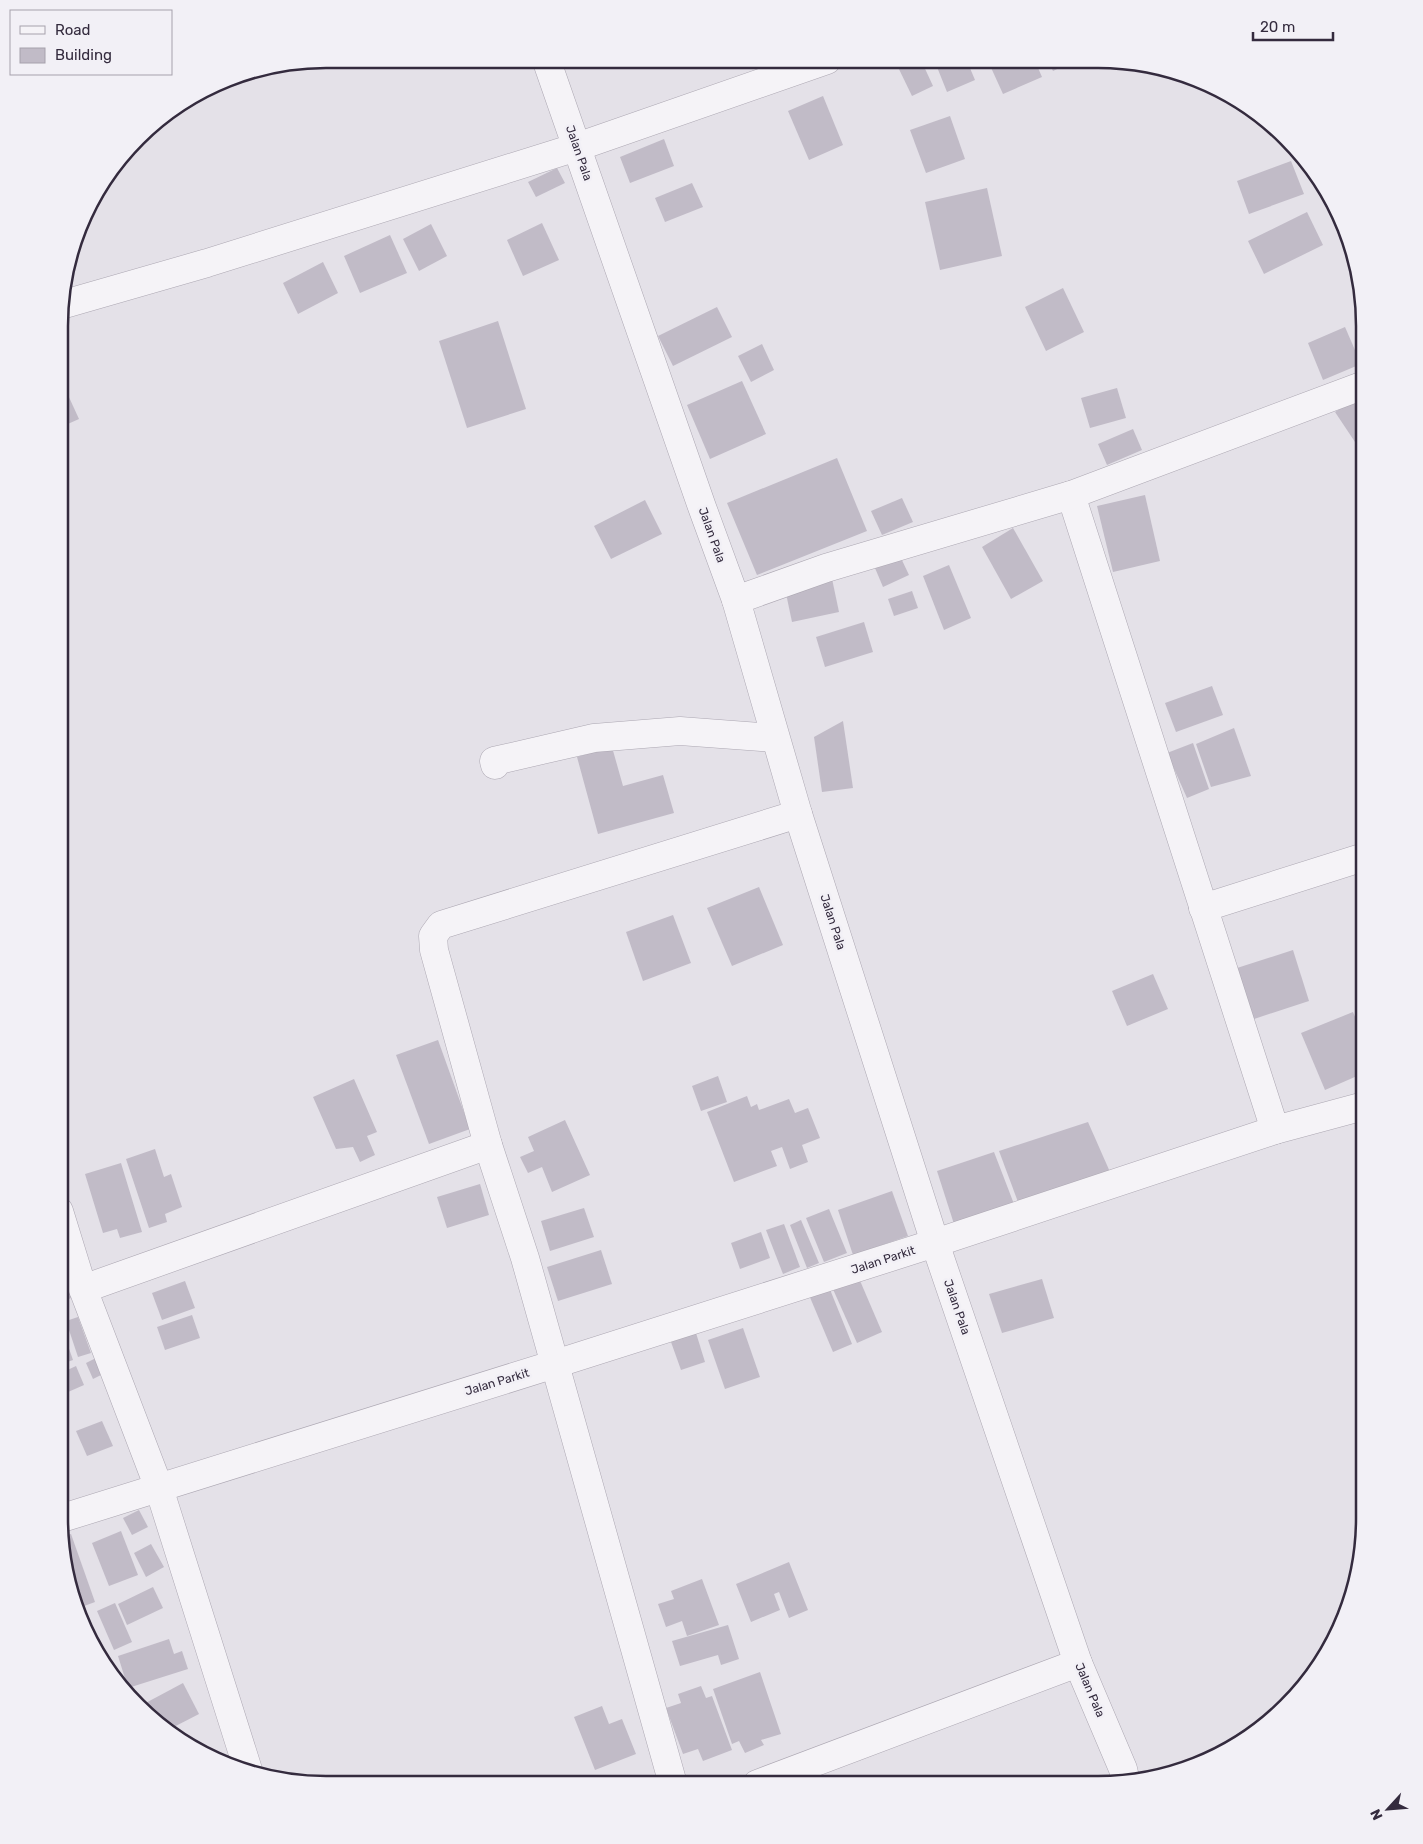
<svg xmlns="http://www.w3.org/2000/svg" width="1423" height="1844" font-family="Rubik,sans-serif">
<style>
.building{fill:#c1bbc7}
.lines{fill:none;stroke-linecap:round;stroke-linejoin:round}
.minor-casing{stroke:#aca7b2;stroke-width:29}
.minor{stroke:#f5f3f7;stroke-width:28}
.labels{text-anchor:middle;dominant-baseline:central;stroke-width:5;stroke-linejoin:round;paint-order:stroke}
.street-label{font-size:12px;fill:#342b3e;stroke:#f2f0f6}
.rim{fill:none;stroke:#342b3e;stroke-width:2.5}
</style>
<rect width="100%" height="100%" fill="#e4e1e8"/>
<g class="building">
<path d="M 691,60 L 712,60 L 693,67 Z"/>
<path d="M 902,60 L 921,60 L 933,86 L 912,96 L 896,63 Z"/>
<path d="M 936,61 L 967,61 L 975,80 L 947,92 L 935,62 Z"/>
<path d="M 988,61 L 1035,61 L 1042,77 L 1003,94 Z"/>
<path d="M 1048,61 L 1074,61 L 1053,71 Z"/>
<path d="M 823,96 L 843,145 L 809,160 L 788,111 Z"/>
<path d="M 950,116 L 965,159 L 926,173 L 910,130 Z"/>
<path d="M 664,139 L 674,166 L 630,183 L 620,157 Z"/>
<path d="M 1291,161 L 1304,194 L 1249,214 L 1237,181 Z"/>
<path d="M 557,168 L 565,183 L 536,197 L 528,182 Z"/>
<path d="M 692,183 L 703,207 L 665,222 L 655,198 Z"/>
<path d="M 987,188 L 1002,256 L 940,270 L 925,202 Z"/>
<path d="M 1307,212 L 1323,245 L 1264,274 L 1248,241 Z"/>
<path d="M 542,223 L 559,260 L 523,276 L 507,240 Z"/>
<path d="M 431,224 L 447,256 L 419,271 L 403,239 Z"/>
<path d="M 390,235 L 407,273 L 360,293 L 344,256 Z"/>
<path d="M 323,262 L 338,293 L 298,314 L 283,283 Z"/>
<path d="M 1063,288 L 1084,332 L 1046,351 L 1025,307 Z"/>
<path d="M 717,307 L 732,337 L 673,366 L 658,336 Z"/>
<path d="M 498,321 L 526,409 L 467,428 L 439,341 Z"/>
<path d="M 1345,327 L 1361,364 L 1323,380 L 1308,343 Z"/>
<path d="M 762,344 L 774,370 L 751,382 L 738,356 Z"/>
<path d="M 742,381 L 766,434 L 710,459 L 687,405 Z"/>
<path d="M 1117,388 L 1126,418 L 1090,428 L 1081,398 Z"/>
<path d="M 68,395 L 79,419 L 61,427 L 61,399 Z"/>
<path d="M 1362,395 L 1364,399 L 1364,437 L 1355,442 L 1335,412 Z"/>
<path d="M 1133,429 L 1142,450 L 1107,465 L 1098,444 Z"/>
<path d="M 837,458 L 867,531 L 757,575 L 727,503 Z"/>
<path d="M 1145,495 L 1160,561 L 1113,572 L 1097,506 Z"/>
<path d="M 902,498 L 913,522 L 882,535 L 871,511 Z"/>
<path d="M 645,500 L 662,534 L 611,559 L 594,526 Z"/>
<path d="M 1013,528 L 1043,581 L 1011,599 L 982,547 Z"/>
<path d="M 900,556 L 909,575 L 883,587 L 875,568 Z"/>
<path d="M 949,565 L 971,618 L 944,630 L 923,576 Z"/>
<path d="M 831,574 L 839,612 L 792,622 L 784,584 Z"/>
<path d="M 912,591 L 918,608 L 894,616 L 888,599 Z"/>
<path d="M 864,622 L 873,652 L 825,667 L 816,637 Z"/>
<path d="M 1212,686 L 1223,715 L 1176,732 L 1165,703 Z"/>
<path d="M 843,721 L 853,788 L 822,792 L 814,737 Z"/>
<path d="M 1234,728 L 1251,776 L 1211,787 L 1196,744 Z"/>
<path d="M 1193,743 L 1209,789 L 1187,798 L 1167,753 Z"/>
<path d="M 612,747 L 623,786 L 663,775 L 674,813 L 598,834 L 577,757 Z"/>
<path d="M 759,887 L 783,945 L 732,966 L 707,908 Z"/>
<path d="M 673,915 L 691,963 L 643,981 L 626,932 Z"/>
<path d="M 1293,950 L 1309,1001 L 1254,1019 L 1237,968 Z"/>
<path d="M 1153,974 L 1168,1009 L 1127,1026 L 1112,991 Z"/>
<path d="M 1353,1012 L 1364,1038 L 1364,1073 L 1325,1090 L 1301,1033 Z"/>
<path d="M 438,1040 L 470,1129 L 429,1144 L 396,1055 Z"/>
<path d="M 718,1076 L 727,1102 L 701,1111 L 692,1086 Z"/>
<path d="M 354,1079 L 377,1132 L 367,1136 L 375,1155 L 360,1162 L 353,1147 L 336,1149 L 313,1097 Z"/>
<path d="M 747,1096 L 751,1107 L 757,1104 L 759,1110 L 789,1099 L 795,1113 L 808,1108 L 820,1138 L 802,1145 L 808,1162 L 790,1169 L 782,1147 L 771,1151 L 777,1166 L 734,1182 L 707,1112 Z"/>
<path d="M 565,1120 L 590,1175 L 552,1192 L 542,1167 L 528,1173 L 520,1157 L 534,1151 L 528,1137 Z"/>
<path d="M 1088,1122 L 1110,1172 L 1018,1202 L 999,1151 Z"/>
<path d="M 155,1149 L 164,1177 L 171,1174 L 182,1207 L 165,1214 L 167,1222 L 149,1228 L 126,1159 Z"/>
<path d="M 994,1152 L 1014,1204 L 954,1224 L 937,1171 Z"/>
<path d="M 121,1163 L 142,1232 L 120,1238 L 117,1229 L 103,1233 L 85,1174 Z"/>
<path d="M 480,1184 L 489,1215 L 447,1228 L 437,1197 Z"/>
<path d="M 892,1191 L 908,1236 L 853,1255 L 838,1210 Z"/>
<path d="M 584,1208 L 594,1237 L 550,1251 L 541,1221 Z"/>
<path d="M 829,1209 L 847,1253 L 824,1262 L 806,1218 Z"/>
<path d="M 801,1220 L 819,1263 L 807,1268 L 790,1225 Z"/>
<path d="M 784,1224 L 800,1267 L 783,1274 L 766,1230 Z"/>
<path d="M 761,1232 L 770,1258 L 740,1269 L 731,1243 Z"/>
<path d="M 601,1250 L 612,1284 L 558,1301 L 547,1267 Z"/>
<path d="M 858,1276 L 882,1332 L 857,1343 L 832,1287 Z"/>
<path d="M 1042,1279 L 1054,1318 L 1002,1333 L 989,1294 Z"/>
<path d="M 185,1281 L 195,1308 L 162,1320 L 152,1293 Z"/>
<path d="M 65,1283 L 71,1298 L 60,1303 L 59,1285 Z"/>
<path d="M 829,1287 L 852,1344 L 833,1352 L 809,1295 Z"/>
<path d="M 192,1315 L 200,1338 L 165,1350 L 157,1327 Z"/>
<path d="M 78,1317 L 91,1353 L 78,1357 L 66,1321 Z"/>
<path d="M 59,1320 L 73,1360 L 59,1365 Z"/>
<path d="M 743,1328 L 760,1377 L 725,1389 L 708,1340 Z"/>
<path d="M 696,1333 L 705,1362 L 681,1370 L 671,1342 Z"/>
<path d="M 102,1355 L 109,1371 L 93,1379 L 86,1363 Z"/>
<path d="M 76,1366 L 84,1385 L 59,1396 L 59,1374 Z"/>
<path d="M 102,1421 L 113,1446 L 87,1456 L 76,1431 Z"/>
<path d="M 139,1510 L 148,1527 L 132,1535 L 123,1518 Z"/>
<path d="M 121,1531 L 138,1575 L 109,1586 L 92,1543 Z"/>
<path d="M 71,1534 L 95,1602 L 76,1609 L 68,1588 L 61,1537 Z"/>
<path d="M 151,1544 L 164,1567 L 146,1577 L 134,1553 Z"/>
<path d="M 789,1562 L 808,1610 L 789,1618 L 779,1592 L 774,1594 L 780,1610 L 751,1622 L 736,1584 Z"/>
<path d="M 702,1579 L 719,1625 L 687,1636 L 682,1621 L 666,1627 L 658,1604 L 674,1599 L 671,1591 Z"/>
<path d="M 153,1587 L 163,1608 L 127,1625 L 118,1604 Z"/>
<path d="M 115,1603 L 132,1642 L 114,1650 L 97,1611 Z"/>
<path d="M 728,1625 L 739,1659 L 721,1665 L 718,1655 L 680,1666 L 672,1641 Z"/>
<path d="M 169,1639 L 174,1654 L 182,1651 L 188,1669 L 128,1688 L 118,1656 Z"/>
<path d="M 760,1672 L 781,1734 L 761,1740 L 764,1745 L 745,1753 L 739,1741 L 732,1744 L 713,1689 Z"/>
<path d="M 183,1683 L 199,1714 L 166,1731 L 142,1710 L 140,1706 Z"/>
<path d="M 701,1686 L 706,1698 L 712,1696 L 732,1750 L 703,1761 L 698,1749 L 683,1754 L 666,1708 L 681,1703 L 678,1694 Z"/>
<path d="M 131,1691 L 141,1708 L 125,1695 Z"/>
<path d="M 602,1706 L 609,1724 L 622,1719 L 636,1754 L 595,1770 L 574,1717 Z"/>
</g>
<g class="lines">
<g class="minor-casing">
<g id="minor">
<path d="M 546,59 L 702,507 L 736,600 L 798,814 L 935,1243 L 1078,1663 L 1123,1769 L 1126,1782"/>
<path d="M 61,305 L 207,263 L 577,147 L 827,60"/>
<path d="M 1071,495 L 1275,1130"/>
<path d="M 736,600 L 826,568 L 1071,495 L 1364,385"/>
<path d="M 495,765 L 494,761 L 594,738 L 680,731 L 775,738"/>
<path d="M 1203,908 L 1364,857"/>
<path d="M 59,1211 L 83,1289 L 159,1488 L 249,1773"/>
<path d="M 83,1289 L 488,1145"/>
<path d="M 59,1519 L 555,1364 L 935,1243 L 1275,1130 L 1364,1106"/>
<path d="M 673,1784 L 525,1258 L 488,1145 L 434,950 L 433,936 L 441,925 L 798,814"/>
<path d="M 757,1784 L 1078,1663"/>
</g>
</g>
<use href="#minor" class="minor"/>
</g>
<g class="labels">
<g class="street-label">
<text transform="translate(579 153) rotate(71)">Jalan Pala</text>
<text transform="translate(712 535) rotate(70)">Jalan Pala</text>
<text transform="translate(833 922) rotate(72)">Jalan Pala</text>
<text transform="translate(883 1260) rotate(-18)">Jalan Parkit</text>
<text transform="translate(957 1307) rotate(71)">Jalan Pala</text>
<text transform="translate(497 1382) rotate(-17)">Jalan Parkit</text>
<text transform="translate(1090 1690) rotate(67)">Jalan Pala</text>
</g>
</g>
<path d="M0 0H1423V1844H0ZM326 68H1098A258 258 0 0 1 1356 326V1518A258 258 0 0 1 1098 1776H326A258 258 0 0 1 68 1518V326A258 258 0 0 1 326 68Z" fill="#f2f0f6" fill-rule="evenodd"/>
<path class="rim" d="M326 68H1098A258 258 0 0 1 1356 326V1518A258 258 0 0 1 1098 1776H326A258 258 0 0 1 68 1518V326A258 258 0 0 1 326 68Z"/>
<rect x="10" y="10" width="162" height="65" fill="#f2f0f6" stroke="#a6a1ac"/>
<rect x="20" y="26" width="25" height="8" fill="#f5f3f7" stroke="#a6a1ac"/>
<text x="55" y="35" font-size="15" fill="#342b3e">Road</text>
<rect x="20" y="48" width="25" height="15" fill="#c1bbc7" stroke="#a6a1ac"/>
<text x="55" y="60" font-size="15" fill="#342b3e">Building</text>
<g transform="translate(1388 1809) rotate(244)" stroke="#f2f0f6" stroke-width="4" paint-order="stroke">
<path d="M0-4L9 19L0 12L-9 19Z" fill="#342b3e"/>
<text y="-8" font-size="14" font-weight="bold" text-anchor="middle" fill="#342b3e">N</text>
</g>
<path d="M1253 32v8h80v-8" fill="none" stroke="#342b3e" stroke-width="2.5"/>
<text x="1260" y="32" font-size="15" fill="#342b3e" stroke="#f2f0f6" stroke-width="4" paint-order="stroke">20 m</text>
</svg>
